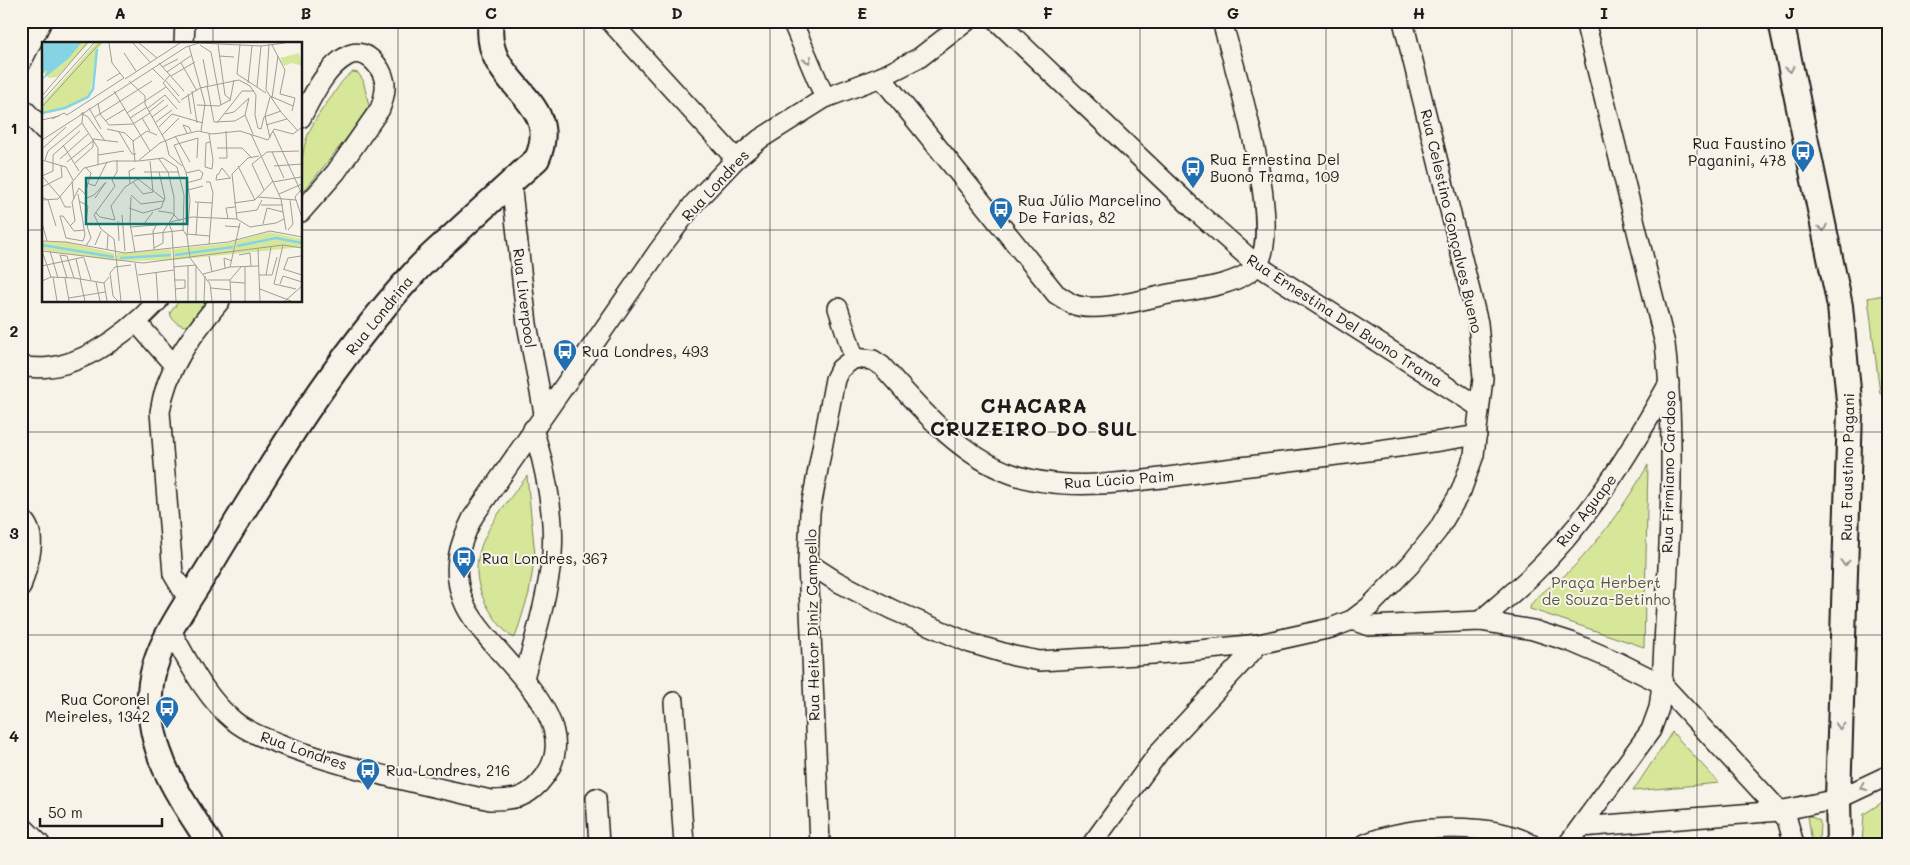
<svg xmlns="http://www.w3.org/2000/svg" width="1910" height="865" font-family="Mali,sans-serif">
<style>
.green{fill:#d7e79a;stroke:#7a825b}
.lines{fill:none;stroke-linecap:round;stroke-linejoin:round}
.minor-casing{stroke:#1c1c1c;stroke-width:22}
.tertiary-casing{stroke:#1c1c1c;stroke-width:28}
.minor{stroke:#f7f3e8;stroke-width:19}
.tertiary{stroke:#f7f3e8;stroke-width:24}
.oneway{stroke:#94928c}
.grid{fill:none;stroke:#1c1c1c;stroke-width:1;stroke-opacity:0.55}
.labels{text-anchor:middle;dominant-baseline:central;stroke-width:4;stroke-linejoin:round;paint-order:stroke}
.poi-label{font-size:15px;fill:#1c1c1c;stroke:#f7f3e8;text-anchor:start}
.street-label{font-size:15px;fill:#1c1c1c;stroke:#f7f3e8}
.park-label{font-size:15px;fill:#545942;stroke:#f7f3e8}
.district-label{font-size:20px;font-weight:bold;letter-spacing:1px;fill:#1c1c1c;stroke:#f7f3e8}
.inset-river{fill:none;stroke:#85d4e3;stroke-width:2.5}
.inset-road{fill:none;stroke:#9f9d96;stroke-width:1}
.view{fill:#0f766e;fill-opacity:0.15;stroke:#0f766e;stroke-width:2.5}
.inset-edge{fill:none;stroke:#1c1c1c;stroke-width:2.5}
.neatline{fill:none;stroke:#1c1c1c;stroke-width:2}
.grid-label{font-size:16px;text-anchor:middle;font-weight:bold;fill:#1c1c1c}
</style>
<rect width="100%" height="100%" fill="#f7f3e8"/>
<filter id="ink" filterUnits="userSpaceOnUse"><feTurbulence type="fractalNoise" baseFrequency=".02" numOctaves="2"/><feDisplacementMap in="SourceGraphic" scale="10" xChannelSelector="R" yChannelSelector="G"/><feConvolveMatrix kernelMatrix="1 2 1 2 8 2 1 2 1" color-interpolation-filters="sRGB"/></filter>
<g filter="url(#ink)">
<g class="green">
<path d="M 353,72 L 358,73 L 363,80 L 369,106 L 349,135 L 301,195 C 301,147 303,133 333,95 C 338,87 344,77 353,72 Z"/>
<path d="M 1889,294 L 1889,395 L 1880,393 L 1868,298 Z"/>
<path d="M 179,301 L 206,301 L 188,326 C 179,326 172,321 170,313 Z"/>
<path d="M 1648,465 L 1644,647 L 1530,609 C 1530,599 1557,582 1565,575 C 1595,548 1628,500 1648,465 Z"/>
<path d="M 527,476 L 535,555 L 529,593 L 516,635 L 513,638 C 501,629 492,615 485,602 C 460,552 499,514 527,476 Z"/>
<path d="M 1672,732 L 1719,783 L 1633,791 Z"/>
<path d="M 1889,798 L 1889,844 L 1862,844 L 1864,814 Z"/>
<path d="M 1808,815 L 1820,821 L 1819,844 L 1812,844 Z"/>
</g>
<g class="lines">
<g class="minor-casing">
<g id="minor">
<path d="M 610,21 L 736,159"/>
<path d="M 792,21 L 825,98"/>
<path d="M 997,21 L 1198,213 L 1257,265 L 1479,407"/>
<path d="M 184,44 L 185,21"/>
<path d="M 21,63 L 42,21"/>
<path d="M 881,77 L 1056,294 C 1061,297 1067,301 1072,304 C 1096,314 1144,299 1169,294 C 1193,290 1242,285 1257,265 C 1285,229 1234,66 1222,21"/>
<path d="M 21,106 L 44,130"/>
<path d="M 301,118 C 312,97 325,68 347,56 C 365,46 382,66 385,83 C 386,92 383,101 380,109 L 336,172 L 301,212"/>
<path d="M 511,182 L 527,324 L 544,413"/>
<path d="M 838,308 L 854,358 L 873,360 L 882,366 C 919,407 958,455 1012,474 C 1075,497 1167,476 1233,468 C 1315,458 1397,449 1477,435"/>
<path d="M 137,323 L 173,364"/>
<path d="M 21,366 C 71,377 125,336 158,301"/>
<path d="M 21,518 C 41,536 27,565 21,587"/>
<path d="M 808,563 L 836,581 L 893,610 L 970,643 L 1014,656 L 1040,661 L 1170,653 L 1259,644 L 1331,628 L 1352,620 L 1369,607 L 1410,565 L 1438,530 L 1461,491 L 1474,455 L 1483,378 L 1478,323 L 1403,21"/>
<path d="M 189,601 L 173,574 L 160,412 C 166,368 192,335 220,301"/>
<path d="M 1352,620 L 1369,626 L 1480,621 L 1533,630 L 1571,642 L 1618,662 L 1662,684 L 1787,819 L 1794,844"/>
<path d="M 1480,621 C 1496,607 1513,593 1529,578 C 1588,522 1630,453 1669,383"/>
<path d="M 171,631 C 189,663 205,697 234,721 C 249,733 270,740 288,747 C 353,771 422,784 490,800 C 516,800 529,798 545,776 C 589,715 482,651 463,600 C 451,568 459,545 473,517 L 659,250 L 695,202 L 736,159 L 760,139 L 825,98 L 881,77 L 919,58 L 967,21"/>
<path d="M 524,678 C 535,637 548,596 552,554 C 555,516 545,465 533,429"/>
<path d="M 674,702 L 684,844"/>
<path d="M 596,798 L 599,844"/>
<path d="M 21,825 L 40,844"/>
<path d="M 1581,827 L 1779,811 L 1838,799 L 1889,775"/>
<path d="M 820,844 L 808,563 L 810,512 L 835,379 L 840,369 L 854,358"/>
<path d="M 1092,844 L 1160,751 L 1259,644"/>
<path d="M 1365,844 C 1407,825 1490,821 1531,844"/>
<path d="M 1568,844 L 1651,730 L 1659,708 L 1662,684 C 1667,574 1678,454 1665,344 L 1585,21"/>
</g>
</g>
<g class="tertiary-casing">
<g id="tertiary">
<path d="M 1781,21 L 1840,306 L 1850,411 L 1838,799 L 1839,844"/>
<path d="M 210,844 C 179,795 149,757 150,695 C 151,648 188,603 211,564 C 272,463 334,360 414,273 C 427,258 442,246 457,232 C 483,208 510,183 537,159 C 565,97 481,87 491,21"/>
</g>
</g>
<use href="#minor" class="minor"/>
<use href="#tertiary" class="tertiary"/>
</g>
<defs><path id="oneway-chevron" d="M-2-3.5L2.5 0L-2 3.5" fill="none" stroke-width="1.6" stroke-linecap="round" stroke-linejoin="round" transform="scale(1.25)"/></defs>
<g class="oneway">
<use href="#oneway-chevron" transform="translate(808 60) rotate(66)"/>
<use href="#oneway-chevron" transform="translate(1790 69) rotate(78)"/>
<use href="#oneway-chevron" transform="translate(1823 228) rotate(78)"/>
<use href="#oneway-chevron" transform="translate(1845 563) rotate(92)"/>
<use href="#oneway-chevron" transform="translate(1840 726) rotate(92)"/>
<use href="#oneway-chevron" transform="translate(1863 787) rotate(155)"/>
</g>
</g>
<path class="grid" d="M 213,21 L 213,44M 398,21 L 398,844M 584,21 L 584,844M 770,21 L 770,844M 955,21 L 955,844M 1140,21 L 1140,844M 1326,21 L 1326,844M 1512,21 L 1512,844M 1697,21 L 1697,844M 21,230 L 44,230M 301,230 L 1889,230M 213,301 L 213,844M 21,432 L 1889,432M 21,635 L 1889,635"/>
<defs>
<g id="bus-pin" transform="scale(1.25)"><path d="M0 17L-7.5 6A9.5 9.5 0 1 1 7.5 6Z" fill="#1f6fb2" stroke="#f7f3e8"/><path d="M-5-6H5V4H4V6H2V4H-2V6H-4V4H-5ZM-3.5-4V0h7V-4ZM-3.5 1.2v1.5H-2V1.2ZM2 1.2v1.5H3.5V1.2Z" fill="#fff"/></g>
</defs>
<g fill-rule="evenodd">
<use href="#bus-pin" x="1803" y="152"/>
<use href="#bus-pin" x="1193" y="168"/>
<use href="#bus-pin" x="1001" y="209"/>
<use href="#bus-pin" x="565" y="351"/>
<use href="#bus-pin" x="464" y="558"/>
<use href="#bus-pin" x="167" y="708"/>
<use href="#bus-pin" x="368" y="770"/>
</g>
<g class="labels">
<g class="poi-label">
<text x="1786" y="143" text-anchor="end">Rua Faustino<tspan x="1786" dy="17">Paganini, 478</tspan></text>
<text x="1210" y="159">Rua Ernestina Del<tspan x="1210" dy="17">Buono Trama, 109</tspan></text>
<text x="1018" y="200">Rua Júlio Marcelino<tspan x="1018" dy="17">De Farias, 82</tspan></text>
<text x="582" y="351">Rua Londres, 493</text>
<text x="482" y="558">Rua Londres, 367</text>
<text x="150" y="699" text-anchor="end">Rua Coronel<tspan x="150" dy="17">Meireles, 1342</tspan></text>
<text x="386" y="770">Rua Londres, 216</text>
</g>
<g class="street-label">
<text transform="translate(715 185) rotate(-47)">Rua Londres</text>
<text transform="translate(1452 221) rotate(77)">Rua Celestino Gonçalves Bueno</text>
<text transform="translate(525 298) rotate(83)">Rua Liverpool</text>
<text transform="translate(379 315) rotate(-51)">Rua Londrina</text>
<text transform="translate(1345 320) rotate(33)">Rua Ernestina Del Buono Trama</text>
<text transform="translate(1847 467) rotate(-89)">Rua Faustino Pagani</text>
<text transform="translate(1668 472) rotate(-89)">Rua Firmiano Cardoso</text>
<text transform="translate(1119 479) rotate(-4)">Rua Lúcio Paim</text>
<text transform="translate(1586 510) rotate(-52)">Rua Aguape</text>
<text transform="translate(812 625) rotate(-91)">Rua Heitor Diniz Campello</text>
<text transform="translate(304 750) rotate(19)">Rua Londres</text>
</g>
<g class="park-label">
<text x="1606" y="582">Praça Herbert<tspan x="1606" dy="17">de Souza-Betinho</tspan></text>
</g>
<g class="district-label">
<text x="1034" y="405">CHACARA<tspan x="1034" dy="23">CRUZEIRO DO SUL</tspan></text>
</g>
</g>
<g transform="translate(42 42)">
<rect width="260" height="260" fill="#f7f3e8"/>
<path d="M 0,1 L 47,1 L 15,35 L 7,36 L 0,29 ZM 54,1 L 61,1 L 55,8 L 48,53 L 23,67 L 0,72 L 0,62 ZM 257,11 L 260,24 L 250,21 L 242,24 L 238,16 ZM 227,190 L 260,197 L 260,205 L 132,218 L 132,207 L 186,201 ZM 0,200 L 23,200 L 72,211 L 73,219 L 0,208 ZM 129,207 L 130,218 L 75,219 L 75,211 Z" fill="#d7e79a"/>
<path d="M 2,1 L 39,1 L 27,16 L 0,38 L 5,30 L 4,28 L 0,32 Z" fill="#85d4e3"/>
<path class="inset-river" d="M 0,71 L 23,66 L 46,55 L 51,47 L 55,7M 0,203 L 72,215M 195,204 L 234,196 L 260,201M 133,213 L 191,205M 78,216 L 129,213"/>
<path class="inset-road" d="M 91,1 L 108,20M 97,1 L 115,16M 176,2 L 183,53 L 188,57M 198,2 L 195,32 L 224,51M 227,2 L 224,48 L 239,70M 158,3 L 169,10 L 179,63M 230,3 L 243,28 L 238,52 L 253,56 L 250,69M 147,4 L 163,62 L 159,89M 82,11 L 94,29M 177,14 L 192,15M 161,17 L 166,43M 117,21 L 142,49M 139,21 L 155,49M 120,25 L 136,17M 110,26 L 122,38M 125,30 L 150,13M 128,33 L 121,41 L 138,61M 129,34 L 153,20M 83,37 L 138,1M 123,38 L 137,54M 65,39 L 78,31M 87,39 L 103,54 L 103,62 L 124,100 L 127,113 L 140,124M 206,41 L 210,4M 165,43 L 172,80 L 193,79 L 203,73M 215,45 L 219,4M 72,49 L 108,109M 150,49 L 155,81M 146,52 L 149,72M 0,54 L 45,1M 228,54 L 251,64M 228,55 L 223,74 L 228,96M 230,56 L 236,14M 139,58 L 158,46 L 197,38 L 208,44 L 214,53 L 213,73 L 216,86 L 219,87 L 222,75 L 239,69M 0,59 L 52,1M 188,59 L 192,38M 56,61 L 58,72 L 67,83 L 91,82M 155,63 L 177,64 L 188,58M 0,65 L 58,1M 47,66 L 59,87M 106,66 L 123,53 L 135,67M 41,70 L 40,81 L 56,106 L 56,123M 107,70 L 122,58M 239,70 L 256,89M 39,71 L 46,75 L 63,99M 85,71 L 124,45M 183,72 L 192,70 L 207,56 L 203,73 L 211,92M 53,75 L 110,39M 110,75 L 126,63M 88,76 L 105,65M 100,76 L 108,89M 10,77 L 22,71 L 25,73 L 82,36 L 70,21 L 67,1M 0,78 L 17,74M 63,79 L 83,67M 114,80 L 130,68M 175,81 L 200,49 L 212,49M 91,82 L 108,71M 224,83 L 245,77M 117,85 L 130,72 L 161,81M 65,87 L 83,91 L 91,99 L 93,120M 231,89 L 260,152M 77,90 L 90,112 L 94,112M 145,91 L 141,83 L 147,85 L 149,90M 167,92 L 171,118 L 170,127 L 163,125 L 164,101 L 168,100M 209,92 L 239,157 L 244,188M 120,93 L 137,76M 133,94 L 148,120M 51,97 L 76,100M 0,98 L 144,5 L 157,1 L 219,4 L 243,1M 91,99 L 105,89 L 115,93M 21,103 L 37,129M 132,103 L 144,130 L 148,158 L 145,194 L 148,216 L 168,242 L 170,259M 132,103 L 156,96M 175,106 L 200,106 L 209,115M 0,107 L 24,85M 230,110 L 242,136M 56,113 L 82,109M 217,114 L 206,116 L 190,132 L 195,177 L 208,185 L 234,181 L 242,177M 155,116 L 156,96M 177,116 L 185,116 L 184,89M 18,117 L 47,91M 0,118 L 24,125 L 31,138M 3,118 L 6,109 L 40,81M 75,118 L 75,130 L 70,138 L 73,144 L 52,173 L 59,187 L 72,197 L 79,259M 97,119 L 121,116 L 135,125 L 142,153 L 141,188 L 145,194M 25,120 L 52,98M 33,121 L 51,105 L 51,99M 196,124 L 213,158M 232,124 L 260,122M 43,125 L 49,131 L 43,152 L 45,156 L 52,153M 102,130 L 137,130M 144,131 L 157,128 L 161,131 L 159,137 L 144,141M 175,132 L 174,138 L 189,136M 176,133 L 180,126 L 188,136M 0,134 L 11,129 L 11,113 L 38,89M 0,134 L 18,155M 96,137 L 123,158M 30,139 L 32,157M 91,140 L 101,152 L 111,150 L 108,119M 164,140 L 168,140 L 171,151 L 167,202M 231,140 L 259,135M 45,141 L 53,144 L 65,120M 88,142 L 87,129 L 93,126M 0,145 L 20,135 L 19,123M 146,148 L 161,144M 222,148 L 210,122 L 225,110 L 257,109M 258,149 L 253,155 L 260,176M 36,152 L 40,174 L 43,193 L 41,199 L 24,196 L 18,174 L 21,174 L 32,189 L 42,188M 237,152 L 260,142M 52,153 L 64,140 L 53,156M 89,153 L 99,162 L 122,159M 0,155 L 6,158 L 14,184M 18,155 L 23,165 L 29,165M 89,155 L 88,181 L 93,210M 216,155 L 254,158M 0,158 L 16,157 L 42,126 L 71,119 L 96,119 L 118,101 L 135,94 L 156,89 L 170,92 L 198,89 L 226,98 L 232,87 L 251,92 L 260,85M 37,159 L 46,164 L 44,179M 153,160 L 170,161M 192,161 L 213,158 L 231,139M 219,163 L 241,163M 87,166 L 101,171 L 119,166 L 123,156 L 117,130M 225,166 L 241,170M 116,169 L 130,171 L 138,179M 53,170 L 58,175 L 73,178 L 69,164 L 83,145 L 96,137M 194,171 L 215,168 L 220,158M 80,173 L 83,209M 186,177 L 184,166 L 193,165M 76,179 L 77,199M 128,180 L 150,175 L 195,177M 0,181 L 5,199M 127,182 L 130,189 L 134,259M 221,182 L 225,166M 101,183 L 111,170M 28,184 L 33,179 L 30,160 L 37,146 L 43,152M 183,184 L 198,185M 88,185 L 127,182M 246,188 L 251,182 L 248,158M 145,192 L 168,194M 154,193 L 156,161M 92,194 L 142,188M 0,199 L 24,200 L 83,211 L 186,200 L 228,189 L 260,195M 53,203 L 59,189M 241,203 L 232,242 L 254,247M 44,204 L 49,196 L 45,184 L 47,182M 112,206 L 121,201 L 121,190 L 132,173 L 132,155 L 126,130 L 117,117M 216,207 L 218,259M 65,208 L 66,193M 112,208 L 111,189 L 115,182M 0,209 L 9,235M 0,209 L 101,221 L 241,203 L 260,206M 8,209 L 16,236M 197,213 L 208,211 L 209,224M 167,214 L 170,230M 42,216 L 49,238M 34,217 L 39,238M 93,221 L 99,259M 0,224 L 42,215M 146,224 L 146,259M 131,225 L 154,223M 188,225 L 198,181M 183,226 L 182,216 L 190,219M 241,227 L 260,233M 242,227 L 246,216 L 259,214M 114,230 L 116,259M 161,232 L 188,225 L 217,224M 96,233 L 132,228M 217,233 L 230,233 L 235,215M 224,233 L 229,205M 11,235 L 15,259M 23,236 L 27,259M 25,236 L 18,213 L 25,214 L 32,236M 38,237 L 43,259M 132,238 L 143,238 L 143,246 L 133,247M 166,238 L 188,238 L 199,225M 188,238 L 189,259M 0,239 L 9,235 L 32,236 L 62,241 L 67,235M 54,240 L 58,259M 188,240 L 203,241M 62,241 L 65,259M 238,242 L 241,234 L 260,240M 169,246 L 189,248M 218,247 L 249,259M 27,256 L 63,250M 76,259 L 71,254 L 68,231 L 73,225 L 89,223M 154,259 L 154,224M 162,259 L 163,234M 203,259 L 203,225M 243,259 L 260,244"/>
<path class="view" d="M 44,136 L 145,136 L 145,182 L 44,182 Z"/>
<rect width="260" height="260" class="inset-edge"/>
</g>
<rect width="1910" height="865" fill="none" stroke="#f7f3e8" stroke-width="55"/>
<path d="M40 818v8h122v-8" fill="none" stroke="#1c1c1c" stroke-width="2.5"/>
<text x="48" y="818" font-size="15" fill="#1c1c1c" stroke="#f7f3e8" stroke-width="4" paint-order="stroke">50 m</text>
<rect x="28" y="28" width="1854" height="810" class="neatline"/>
<g class="grid-label">
<text x="120" y="19">A</text>
<text x="306" y="19">B</text>
<text x="491" y="19">C</text>
<text x="677" y="19">D</text>
<text x="862" y="19">E</text>
<text x="1048" y="19">F</text>
<text x="1233" y="19">G</text>
<text x="1419" y="19">H</text>
<text x="1604" y="19">I</text>
<text x="1790" y="19">J</text>
<text x="14" y="134">1</text>
<text x="14" y="337">2</text>
<text x="14" y="539">3</text>
<text x="14" y="742">4</text>
</g>
</svg>
